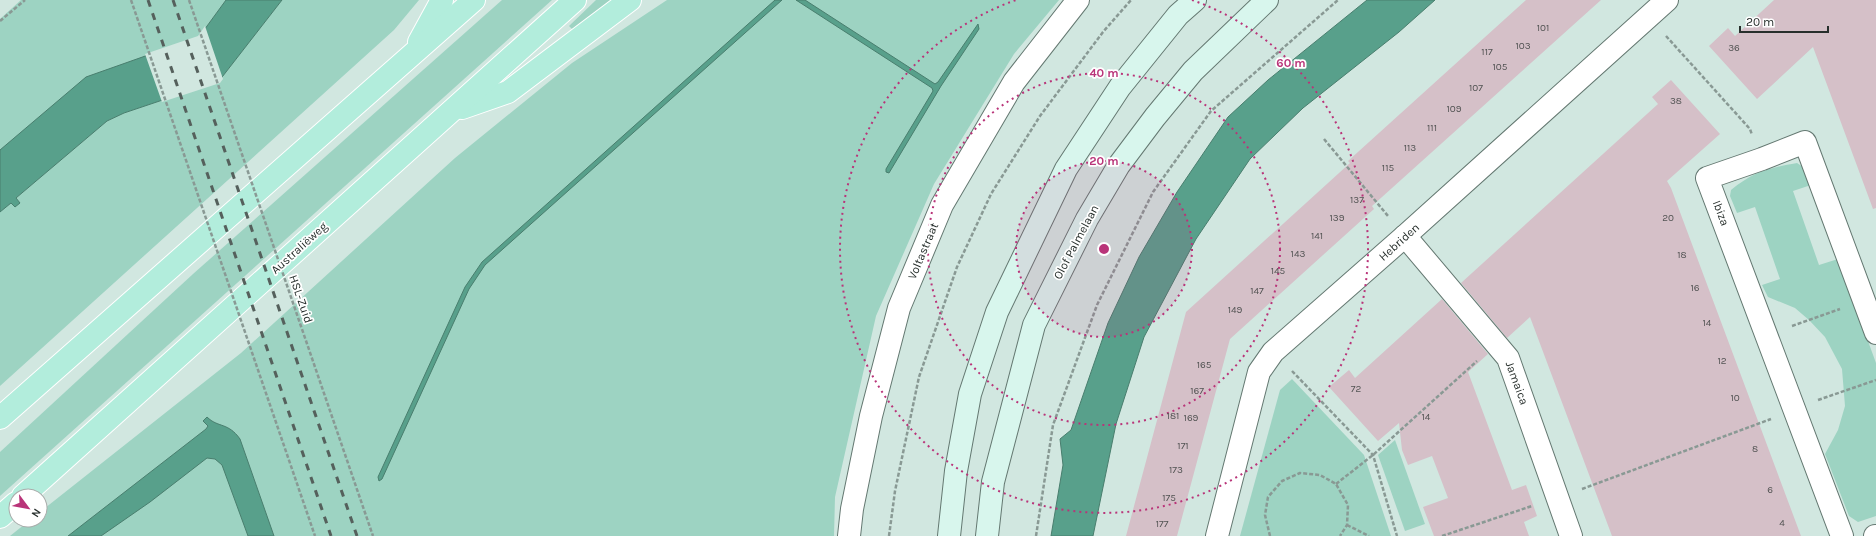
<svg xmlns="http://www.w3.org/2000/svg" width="1876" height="536" font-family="Karla,sans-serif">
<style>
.green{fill:#9dd3c2}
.water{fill:#58a08b;stroke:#497e6e}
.pier{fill:#d1e7e0}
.building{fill:#d5c0c8}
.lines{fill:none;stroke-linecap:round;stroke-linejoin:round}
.street-casing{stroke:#647871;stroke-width:24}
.secondary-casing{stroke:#647871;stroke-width:24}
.primary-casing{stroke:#fff;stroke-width:24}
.path{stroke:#899994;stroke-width:2.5;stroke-dasharray:4 2;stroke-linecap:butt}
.street{stroke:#fff;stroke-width:22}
.secondary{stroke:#d8f6ed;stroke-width:22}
.primary{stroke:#b2eddc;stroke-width:22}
.rail{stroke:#55605c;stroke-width:3;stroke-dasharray:7 7;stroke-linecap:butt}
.path-bridge{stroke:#899994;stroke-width:2.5;stroke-dasharray:4 2;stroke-linecap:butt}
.ring{fill:none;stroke:#b93479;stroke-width:2;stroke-dasharray:2 4}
.labels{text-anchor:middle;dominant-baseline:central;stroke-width:3.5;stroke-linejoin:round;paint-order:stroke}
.number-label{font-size:10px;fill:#525353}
.street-label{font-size:12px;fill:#272f2c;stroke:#fff}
.centre{fill:#b93479;stroke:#fff;stroke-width:2}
.ring-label{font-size:12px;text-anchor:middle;font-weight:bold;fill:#b93479;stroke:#fff;stroke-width:3.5;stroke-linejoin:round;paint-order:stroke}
</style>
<rect width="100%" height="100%" fill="#d1e7e0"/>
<g class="green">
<path d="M 21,0 L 226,0 L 199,37 L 0,150 L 0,19 Z"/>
<path d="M 282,0 L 419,0 L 394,30 L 0,386 L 0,212 L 11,202 L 15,207 L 19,203 L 16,198 L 107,121 L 124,113 L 219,81 Z"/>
<path d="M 502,0 L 552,0 L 0,496 L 0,452 L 193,274 Z"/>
<path d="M 596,0 L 614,0 L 574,31 L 569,26 Z"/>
<path d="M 667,0 L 1059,0 L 1014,54 L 934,184 L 876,316 L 835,497 L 834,536 L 10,536 L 30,520 L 40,520 L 40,512 L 241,353 L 455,158 L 572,63 Z"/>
<path d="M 1797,163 L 1803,167 L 1811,185 L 1793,191 L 1819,265 L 1838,259 L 1876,363 L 1876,516 L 1858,522 L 1849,516 L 1825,454 L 1838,430 L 1845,406 L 1842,369 L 1825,337 L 1809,320 L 1795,308 L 1768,297 L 1762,285 L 1780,279 L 1755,207 L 1737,213 L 1730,196 L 1731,190 C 1753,172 1769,168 1797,163 Z"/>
<path d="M 1292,379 L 1364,455 L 1391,536 L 1240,536 L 1280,390 Z"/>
<path d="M 1395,440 L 1425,524 L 1405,531 L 1378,455 Z"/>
</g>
<g class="water">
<path d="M 226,0 L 282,0 L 219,81 L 124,113 L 107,121 L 16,198 L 20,203 L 15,207 L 11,203 L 0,212 L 0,150 L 86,77 L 199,37 Z"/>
<path d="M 775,0 L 782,0 L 485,265 L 469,289 L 382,479 L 379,481 L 378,477 L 465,287 L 482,262 Z"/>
<path d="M 796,0 L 805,0 L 935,84 L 938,82 L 978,24 L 979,29 L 941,86 L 889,173 L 886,172 L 886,169 L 933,91 L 932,88 Z"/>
<path d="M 1367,0 L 1435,0 L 1399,32 L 1303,108 L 1250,159 L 1196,239 L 1144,337 L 1116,424 L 1093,536 L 1051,536 L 1063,465 L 1060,439 L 1071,430 L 1108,323 L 1139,257 L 1177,192 L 1228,117 L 1268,80 Z"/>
<path d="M 207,417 C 218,428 228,422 240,439 L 274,536 L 248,536 L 222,465 L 215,459 L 207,458 L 150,502 L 101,536 L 68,536 L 206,429 L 208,426 L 203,421 Z"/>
</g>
<path class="pier" d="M 205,26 L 223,79 L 220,83 L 162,102 L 145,54 L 198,36 Z"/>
<g class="building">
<path d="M 1526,0 L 1601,0 L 1372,206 L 1374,209 L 1230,339 L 1177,536 L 1126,536 L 1186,312 L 1350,163 L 1348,161 Z"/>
<path d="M 1774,0 L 1876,0 L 1876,208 L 1873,209 L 1813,47 L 1757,99 L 1709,46 L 1728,28 L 1735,36 Z"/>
<path d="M 1671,80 L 1720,134 L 1667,181 L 1671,188 L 1801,536 L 1612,536 L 1530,317 L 1507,338 L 1461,283 L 1658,104 L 1652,97 Z"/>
<path d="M 1442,299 L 1488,354 L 1468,372 L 1512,490 L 1526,485 L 1537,516 L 1524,522 L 1529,536 L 1434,536 L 1423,507 L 1448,498 L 1432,456 L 1408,465 L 1402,450 L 1399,423 L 1378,441 L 1329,387 L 1349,370 L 1355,378 Z"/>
</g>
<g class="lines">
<g class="street-casing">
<g id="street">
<path d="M 1405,236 L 1508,358 L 1571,536"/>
<path d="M 849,536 L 852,509 L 871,416 L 899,308 L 942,205 L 1014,82 L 1078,0"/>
<path d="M 1217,536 L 1259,372 L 1273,352 L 1405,236 L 1667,0"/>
<path d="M 1842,536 L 1707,178 L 1762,159 L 1805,142 L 1876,333"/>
<path d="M 1875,536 L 1876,536"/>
</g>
</g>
<g class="secondary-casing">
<g id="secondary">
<path d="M 949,536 L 956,471 L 970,394 L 997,312 L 1066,169 L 1120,87 L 1178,15 L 1195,0"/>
<path d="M 987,536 L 993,482 L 1034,325 L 1087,219 L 1119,165 L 1155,117 L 1193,71 L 1267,0"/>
</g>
</g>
<g class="primary-casing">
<g id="primary">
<path d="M 419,42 L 442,0"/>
<path d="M 462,108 L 508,92 L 630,0"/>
<path d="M 0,418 L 474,0"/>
<path d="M 23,496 L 575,0"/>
<path d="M 0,517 L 16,503"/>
</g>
</g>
<g class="path">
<path d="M 0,21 L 25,0"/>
<path d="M 1666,36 L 1750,129 L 1752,135"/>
<path d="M 1324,139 L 1388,216"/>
<path d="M 1792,326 L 1840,309"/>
<path d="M 1292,371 L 1373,455 L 1397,536"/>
<path d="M 1818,400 L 1876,380"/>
<path d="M 1336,484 L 1373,455 L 1477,361"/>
<path d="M 1582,489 L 1771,419"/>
<path d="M 1347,525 L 1369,536"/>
<path d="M 889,536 L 895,491 L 919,377 L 957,267 L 991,194 L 1040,116 L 1103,32 L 1131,0"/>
<path d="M 1036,536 L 1053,425 L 1097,305 L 1153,192 L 1211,111 L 1338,0"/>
<path d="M 1270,536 L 1265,515 L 1268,497 L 1282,481 L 1300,473 L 1320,475 L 1336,484 L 1348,505 L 1347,525 L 1340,536"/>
<path d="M 1442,536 L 1532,506"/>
</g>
<use href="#street" class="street"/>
<use href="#secondary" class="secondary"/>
<use href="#primary" class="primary"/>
<g class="rail">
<path d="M 148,0 L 331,536"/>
<path d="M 173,0 L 357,536"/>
</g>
<g class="path-bridge">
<path d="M 131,0 L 315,536"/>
<path d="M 189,0 L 373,536"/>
</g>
</g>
<circle cx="1104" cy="249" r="88" fill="#b93479" fill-opacity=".12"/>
<g class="ring">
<circle cx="1104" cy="249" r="88"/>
<circle cx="1104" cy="249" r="176"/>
<path d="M1192 0A264 264 0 1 1 1016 0"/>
</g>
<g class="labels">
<g class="number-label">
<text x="1543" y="28">101</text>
<text x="1523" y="46">103</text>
<text x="1734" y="48">36</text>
<text x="1487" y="52">117</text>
<text x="1500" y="67">105</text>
<text x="1476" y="88">107</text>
<text x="1676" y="101">38</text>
<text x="1454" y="109">109</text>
<text x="1432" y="128">111</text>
<text x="1410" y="148">113</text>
<text x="1388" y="168">115</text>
<text x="1357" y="200">137</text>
<text x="1337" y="218">139</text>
<text x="1668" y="218">20</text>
<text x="1317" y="236">141</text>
<text x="1298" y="254">143</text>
<text x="1682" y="255">18</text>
<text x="1278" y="271">145</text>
<text x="1695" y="288">16</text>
<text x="1257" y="291">147</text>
<text x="1235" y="310">149</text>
<text x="1707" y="323">14</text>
<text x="1722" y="361">12</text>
<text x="1204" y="365">165</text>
<text x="1356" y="389">72</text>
<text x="1197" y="391">167</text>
<text x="1735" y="398">10</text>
<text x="1173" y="416">181</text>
<text x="1426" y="417">14</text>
<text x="1191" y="418">169</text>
<text x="1183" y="446">171</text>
<text x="1755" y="449">8</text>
<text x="1176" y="470">173</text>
<text x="1770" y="490">6</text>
<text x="1169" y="498">175</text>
<text x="1782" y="523">4</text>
<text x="1162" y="524">177</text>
</g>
<g class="street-label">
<text transform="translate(1721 213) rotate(69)">Ibiza</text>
<text transform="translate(1076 242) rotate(-62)">Olof Palmelaan</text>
<text transform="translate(1399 242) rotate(-42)">Hebriden</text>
<text transform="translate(299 248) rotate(-42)">Australiëweg</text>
<text transform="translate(923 251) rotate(-67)">Voltastraat</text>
<text transform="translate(301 299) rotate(71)">HSL-Zuid</text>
<text transform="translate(1517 383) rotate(70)">Jamaica</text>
</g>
</g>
<circle cx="1104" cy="249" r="6" class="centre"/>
<g class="ring-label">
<text x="1291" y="67">60 m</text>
<text x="1104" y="77">40 m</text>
<text x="1104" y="165">20 m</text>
</g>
<g transform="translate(28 508) rotate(122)"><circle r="19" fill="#ffffff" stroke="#a9acab"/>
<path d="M0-3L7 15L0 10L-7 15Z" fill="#b93479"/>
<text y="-6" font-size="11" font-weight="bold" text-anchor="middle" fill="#272f2c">N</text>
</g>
<path d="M1740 26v6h88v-6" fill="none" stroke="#272f2c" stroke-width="2"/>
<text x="1746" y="26" font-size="12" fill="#272f2c" stroke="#ffffff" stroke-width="3" paint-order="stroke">20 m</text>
</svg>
